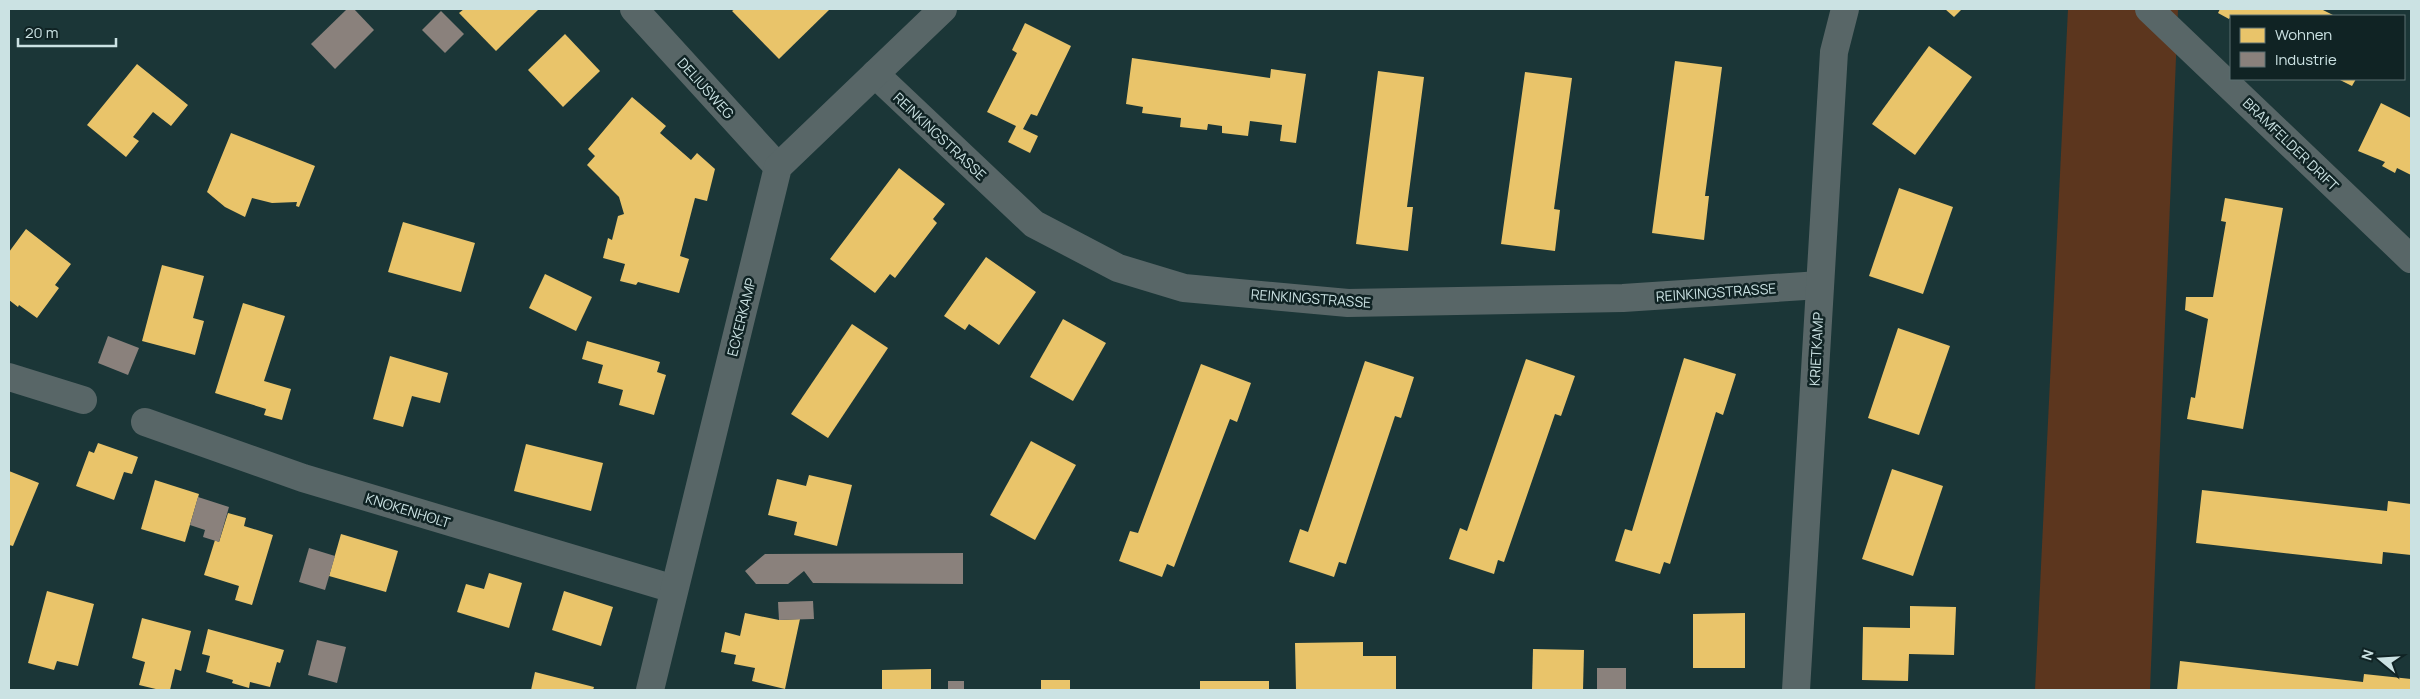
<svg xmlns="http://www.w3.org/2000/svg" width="2420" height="699" font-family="Manrope,sans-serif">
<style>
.green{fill:#5c361e}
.homes{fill:#e9c46a}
.industry{fill:#8a817c}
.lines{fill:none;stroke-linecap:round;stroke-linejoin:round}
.street{stroke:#586667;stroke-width:28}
.labels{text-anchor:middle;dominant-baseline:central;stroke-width:5;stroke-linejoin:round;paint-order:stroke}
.street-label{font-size:14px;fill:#cbe2e3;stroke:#102324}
</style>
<rect width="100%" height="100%" fill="#1b3637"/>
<path class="green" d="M 2068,9 L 2178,9 L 2150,690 L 2035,690 Z"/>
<g class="homes">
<path d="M 464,9 L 539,9 L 496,51 L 459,13 Z"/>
<path d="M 735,9 L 830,9 L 779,59 L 732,11 Z"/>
<path d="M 1945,9 L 1962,9 L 1954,17 Z"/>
<path d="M 2220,9 L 2321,9 L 2335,16 L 2231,16 L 2229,19 L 2218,13 Z"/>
<path d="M 1025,23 L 1071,46 L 1037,116 L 1031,114 L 1023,129 L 1038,136 L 1030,153 L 1008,142 L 1016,126 L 987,112 L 1017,53 L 1012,50 Z"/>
<path d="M 565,34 L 600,71 L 563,107 L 528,70 Z"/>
<path d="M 1929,46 L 1972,77 L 1915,155 L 1872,124 Z"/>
<path d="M 1132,58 L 1270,78 L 1271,69 L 1306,74 L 1296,143 L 1280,141 L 1282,125 L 1250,121 L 1248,136 L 1222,133 L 1222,126 L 1208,124 L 1207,130 L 1180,127 L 1181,118 L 1142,113 L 1143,107 L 1126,104 Z"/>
<path d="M 1675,61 L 1722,67 L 1705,196 L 1709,196 L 1704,240 L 1652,233 Z"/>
<path d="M 137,64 L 188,105 L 171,126 L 153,112 L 133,137 L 139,141 L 126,157 L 87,125 Z"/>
<path d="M 1378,71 L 1424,77 L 1407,207 L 1413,207 L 1408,251 L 1356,244 Z"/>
<path d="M 1525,72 L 1572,78 L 1554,209 L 1560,210 L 1555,251 L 1501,244 Z"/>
<path d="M 2338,79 L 2356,79 L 2352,86 Z"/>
<path d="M 632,97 L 666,126 L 660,133 L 691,160 L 697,153 L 715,169 L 707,201 L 695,198 L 680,256 L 689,259 L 679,293 L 638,282 L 636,285 L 620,281 L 625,264 L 603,258 L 608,238 L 612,240 L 618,216 L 624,214 L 619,197 L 587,165 L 595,156 L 588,149 Z"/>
<path d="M 2381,103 L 2411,118 L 2411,175 L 2397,168 L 2395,173 L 2382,166 L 2385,162 L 2358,151 Z"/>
<path d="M 231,133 L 315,166 L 299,207 L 296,206 L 297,202 L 272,203 L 252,198 L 245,217 L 225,207 L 207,192 Z"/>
<path d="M 899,168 L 945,204 L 933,219 L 937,223 L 895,278 L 890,274 L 875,293 L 830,259 Z"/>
<path d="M 1899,188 L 1953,207 L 1923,294 L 1869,276 Z"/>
<path d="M 2225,198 L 2283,208 L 2243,429 L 2187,419 L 2191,397 L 2195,398 L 2208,319 L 2185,310 L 2186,297 L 2213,297 L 2226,222 L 2221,221 Z"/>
<path d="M 403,222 L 475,243 L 461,292 L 388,272 Z"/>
<path d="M 26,229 L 71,264 L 55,285 L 59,288 L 37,318 L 19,305 L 18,307 L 9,300 L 9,252 Z"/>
<path d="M 986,257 L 1036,292 L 999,345 L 969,324 L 965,330 L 944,316 Z"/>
<path d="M 162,265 L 204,276 L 193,318 L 204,321 L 195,355 L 142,341 Z"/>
<path d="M 545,274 L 592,297 L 576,331 L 529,308 Z"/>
<path d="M 243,303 L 285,316 L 264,381 L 291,389 L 282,420 L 264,415 L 266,409 L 215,393 Z"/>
<path d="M 1063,319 L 1106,343 L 1073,401 L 1030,377 Z"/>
<path d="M 852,324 L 888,348 L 828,438 L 791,414 Z"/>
<path d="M 1898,328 L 1950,346 L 1919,435 L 1868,418 Z"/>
<path d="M 587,341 L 660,362 L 657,372 L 666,375 L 654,415 L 619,405 L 623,390 L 598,383 L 603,365 L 582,359 Z"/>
<path d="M 390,356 L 448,373 L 440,403 L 412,396 L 403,427 L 373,419 Z"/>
<path d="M 1684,358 L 1736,374 L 1723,415 L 1716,412 L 1670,564 L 1664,562 L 1660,574 L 1615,561 L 1625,529 L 1632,531 Z"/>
<path d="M 1526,359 L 1575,376 L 1561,416 L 1555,414 L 1504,562 L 1498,560 L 1494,574 L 1449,559 L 1460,528 L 1467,531 Z"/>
<path d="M 1365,361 L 1414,377 L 1401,418 L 1395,416 L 1346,564 L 1339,562 L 1334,577 L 1289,562 L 1300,529 L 1308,532 Z"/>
<path d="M 1201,364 L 1251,383 L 1237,422 L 1230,419 L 1174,567 L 1167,564 L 1162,577 L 1119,561 L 1130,531 L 1138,533 Z"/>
<path d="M 1031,441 L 1076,465 L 1035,540 L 990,515 Z"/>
<path d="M 98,443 L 138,457 L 132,474 L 124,472 L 114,500 L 76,486 L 89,451 L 94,453 Z"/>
<path d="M 526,444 L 603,463 L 591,511 L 514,491 Z"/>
<path d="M 1892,469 L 1943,486 L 1913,576 L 1862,559 Z"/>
<path d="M 9,471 L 39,483 L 13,546 L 9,545 Z"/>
<path d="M 809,475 L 852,485 L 837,546 L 794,535 L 797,522 L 768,515 L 777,479 L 806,486 Z"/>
<path d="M 155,480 L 199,494 L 185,542 L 141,529 Z"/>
<path d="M 2202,490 L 2387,511 L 2388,501 L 2411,504 L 2411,555 L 2383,552 L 2382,564 L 2196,543 Z"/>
<path d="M 228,513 L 246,518 L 244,526 L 273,535 L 252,605 L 235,600 L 239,586 L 204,575 L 215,540 L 219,542 Z"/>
<path d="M 341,534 L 398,551 L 386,592 L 329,576 Z"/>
<path d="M 489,573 L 522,583 L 509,628 L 457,612 L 466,584 L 484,589 Z"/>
<path d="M 47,591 L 94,604 L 78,666 L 57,661 L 54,670 L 28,663 Z"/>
<path d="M 564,591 L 613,607 L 601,646 L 552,630 Z"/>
<path d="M 1910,606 L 1956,607 L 1954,655 L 1909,654 L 1908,681 L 1862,680 L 1863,627 L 1910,628 Z"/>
<path d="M 745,613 L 779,620 L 800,619 L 785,689 L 752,681 L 755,668 L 734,664 L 736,655 L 721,652 L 725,632 L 740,636 Z"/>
<path d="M 1745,613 L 1745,668 L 1693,668 L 1693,614 Z"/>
<path d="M 142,618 L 191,631 L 181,671 L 175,669 L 170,690 L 160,690 L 139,685 L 145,662 L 132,658 Z"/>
<path d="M 208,629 L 284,650 L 280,663 L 277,662 L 270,687 L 250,682 L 249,688 L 232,683 L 233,680 L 206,672 L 210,656 L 202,654 Z"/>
<path d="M 1363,642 L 1363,656 L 1396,656 L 1396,690 L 1296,690 L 1295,643 Z"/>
<path d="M 1533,649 L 1584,650 L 1583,690 L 1532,690 Z"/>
<path d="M 2180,661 L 2363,682 L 2364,674 L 2411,679 L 2411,690 L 2177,690 Z"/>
<path d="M 931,669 L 931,690 L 882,690 L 882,670 Z"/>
<path d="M 535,672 L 594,687 L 593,690 L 531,690 Z"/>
<rect x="1041" y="680" width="29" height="10"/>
<rect x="1200" y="681" width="69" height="9"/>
</g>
<g class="industry">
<path d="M 347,9 L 354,9 L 374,30 L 335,69 L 311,44 Z"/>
<path d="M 441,11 L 464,34 L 445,53 L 422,30 Z"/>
<path d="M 108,336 L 139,348 L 128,375 L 98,363 Z"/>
<path d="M 198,497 L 229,507 L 219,542 L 203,537 L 205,530 L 190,525 Z"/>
<path d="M 309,548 L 335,556 L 325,590 L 299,582 Z"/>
<path d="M 963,553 L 963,584 L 813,583 L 804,571 L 788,584 L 756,584 L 745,571 L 765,554 Z"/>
<path d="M 813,601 L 814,619 L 779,620 L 778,602 Z"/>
<path d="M 317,640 L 346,647 L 337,683 L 308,675 Z"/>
<rect x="1597" y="668" width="29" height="22"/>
<rect x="948" y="681" width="16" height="9"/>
</g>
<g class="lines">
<g class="street">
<path d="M 634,9 L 778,167"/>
<path d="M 2149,9 L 2411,259"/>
<path d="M 875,74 L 1034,224 L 1118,268 L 1184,288 L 1348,303 L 1623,298 L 1820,285"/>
<path d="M 9,377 L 83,400"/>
<path d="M 145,422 L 303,478 L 674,589"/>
<path d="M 650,690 L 778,167 L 943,9"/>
<path d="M 1796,690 L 1834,52 L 1845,9"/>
</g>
</g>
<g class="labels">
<g class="street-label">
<text transform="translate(706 88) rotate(48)">DELIUSWEG</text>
<text transform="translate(940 136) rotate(43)">REINKINGSTRASSE</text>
<text transform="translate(2291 144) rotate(44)">BRAMFELDER DRIFT</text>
<text transform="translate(1716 292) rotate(-4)">REINKINGSTRASSE</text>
<text transform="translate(1311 298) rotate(4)">REINKINGSTRASSE</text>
<text transform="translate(741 317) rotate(-76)">ECKERKAMP</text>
<text transform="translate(1816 349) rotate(-87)">KRIETKAMP</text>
<text transform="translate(408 510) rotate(17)">KNOKENHOLT</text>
</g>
</g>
<rect width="2420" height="699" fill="none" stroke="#cbe2e3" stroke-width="20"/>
<rect x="2230" y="15" width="175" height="65" fill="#102324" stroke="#5b6f70"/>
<rect x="2240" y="28" width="25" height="15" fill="#e9c46a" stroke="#5b6f70"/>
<text x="2275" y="40" font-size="15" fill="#cbe2e3">Wohnen</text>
<rect x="2240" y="52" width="25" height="15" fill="#8a817c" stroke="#5b6f70"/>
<text x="2275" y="65" font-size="15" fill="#cbe2e3">Industrie</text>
<g transform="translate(2380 659) rotate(288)" stroke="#102324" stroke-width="4" paint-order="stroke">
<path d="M0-4L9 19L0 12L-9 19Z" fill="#cbe2e3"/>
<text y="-8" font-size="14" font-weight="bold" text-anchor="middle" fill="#cbe2e3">N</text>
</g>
<path d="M18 38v8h98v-8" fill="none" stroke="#cbe2e3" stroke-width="2.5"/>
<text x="25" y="38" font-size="15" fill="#cbe2e3" stroke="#102324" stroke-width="4" paint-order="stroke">20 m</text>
</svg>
